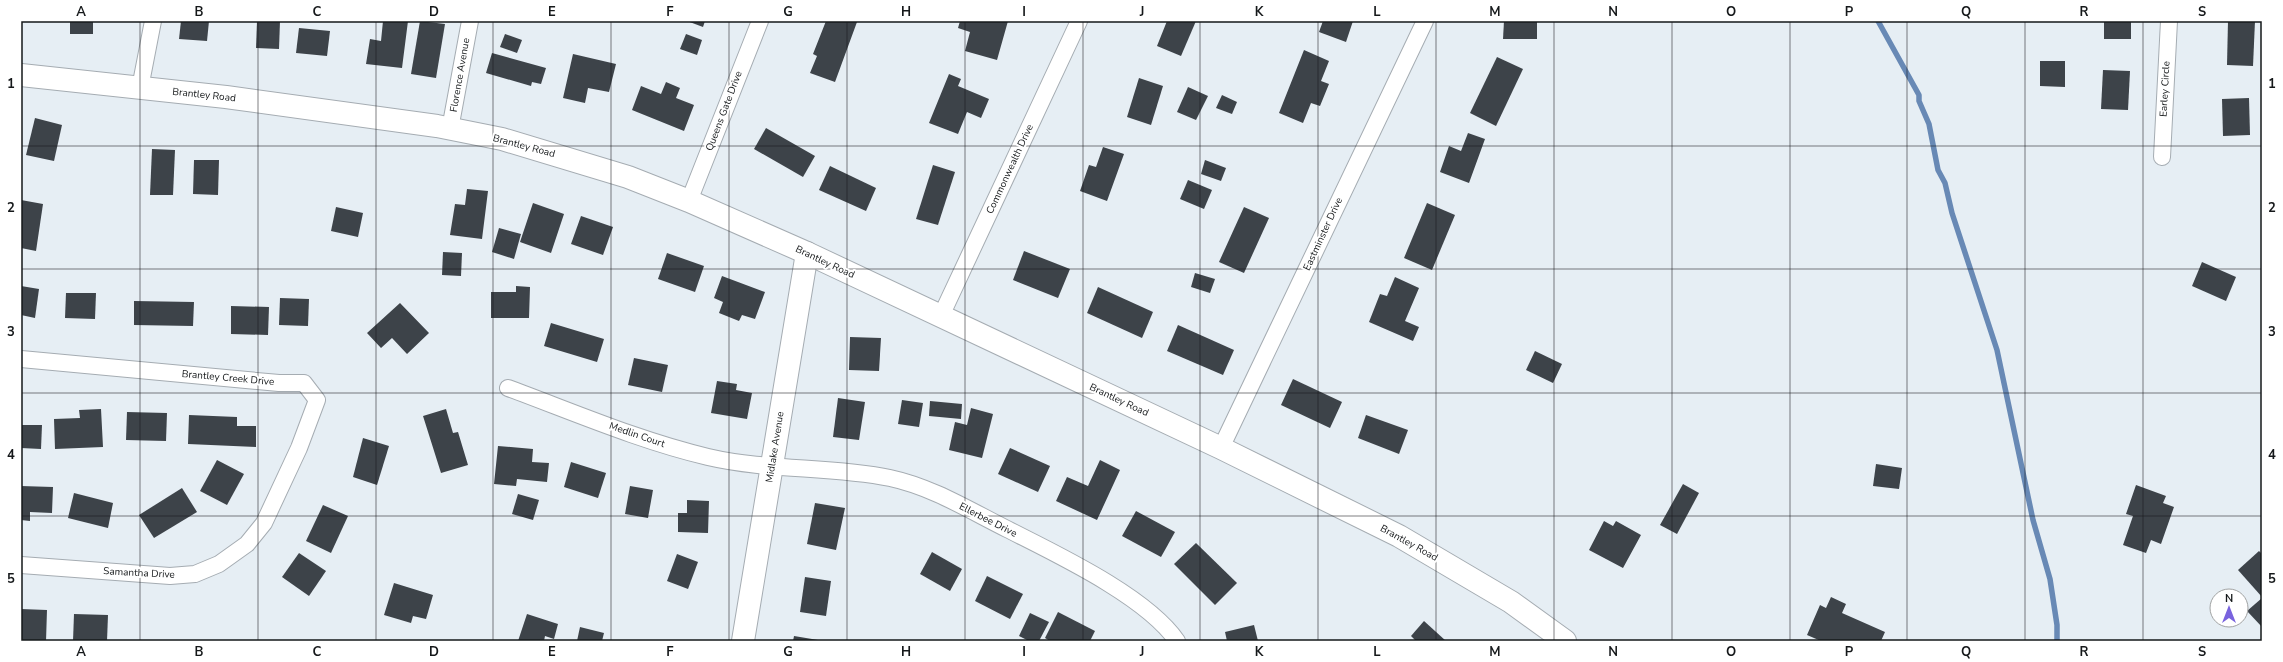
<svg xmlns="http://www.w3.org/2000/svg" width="2283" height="662" font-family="'Nunito Sans',sans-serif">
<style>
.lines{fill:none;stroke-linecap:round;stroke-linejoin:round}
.stream{stroke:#6889b5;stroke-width:5.5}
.building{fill:#3d4349}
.street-casing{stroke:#a5acb2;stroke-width:18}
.secondary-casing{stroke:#a5acb2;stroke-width:24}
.street{stroke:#fff;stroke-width:16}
.secondary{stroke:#fff;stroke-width:22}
.grid{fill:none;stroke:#15181a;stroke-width:1;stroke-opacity:0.55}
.labels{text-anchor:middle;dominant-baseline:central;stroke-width:4;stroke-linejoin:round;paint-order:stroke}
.street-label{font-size:10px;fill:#15181a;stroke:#fff}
.neatline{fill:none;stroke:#15181a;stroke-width:1.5}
.grid-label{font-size:13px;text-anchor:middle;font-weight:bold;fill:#15181a}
</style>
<rect width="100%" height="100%" fill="#e6eef4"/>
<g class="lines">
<path class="stream" d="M 1878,21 L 1919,95 L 1919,101 L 1929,124 L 1938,170 L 1945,183 L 1952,213 L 1997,350 L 2033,520 L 2050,579 L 2057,625 L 2057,641"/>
</g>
<g class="building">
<rect x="70" y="21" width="23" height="13"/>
<path d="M 181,21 L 209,21 L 207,41 L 179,39 Z"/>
<path d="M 257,21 L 280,21 L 279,49 L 256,48 Z"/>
<path d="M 383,21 L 408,21 L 402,68 L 366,64 L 370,39 L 381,41 Z"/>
<path d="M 420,21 L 445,24 L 436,78 L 411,74 Z"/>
<path d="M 687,21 L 705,21 L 703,27 Z"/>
<path d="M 826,21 L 857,22 L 835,82 L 810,73 L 817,56 L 813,54 Z"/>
<path d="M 960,21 L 1008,21 L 997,60 L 965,51 L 970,32 L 958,28 Z"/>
<path d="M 1167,21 L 1196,21 L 1181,56 L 1157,46 Z"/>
<path d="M 1323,21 L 1353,21 L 1346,42 L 1319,32 Z"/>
<path d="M 1504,21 L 1537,21 L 1537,39 L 1503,39 Z"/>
<rect x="2104" y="21" width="27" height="18"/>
<path d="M 2228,21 L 2255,21 L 2253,66 L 2227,65 Z"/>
<path d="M 299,28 L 330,31 L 327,56 L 296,53 Z"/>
<path d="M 505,34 L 522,40 L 517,53 L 500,47 Z"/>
<path d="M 686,34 L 702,40 L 697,55 L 680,49 Z"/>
<path d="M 1304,50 L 1329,61 L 1321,81 L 1329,84 L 1320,106 L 1311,103 L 1303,123 L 1279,113 Z"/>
<path d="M 492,53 L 546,68 L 541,84 L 532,82 L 531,86 L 486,73 Z"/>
<path d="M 573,54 L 616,64 L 609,92 L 588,88 L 585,103 L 563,98 Z"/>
<path d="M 1497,57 L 1523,69 L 1496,126 L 1470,113 Z"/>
<path d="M 2040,61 L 2065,61 L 2065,87 L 2040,86 Z"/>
<path d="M 2103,70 L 2130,71 L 2128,110 L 2101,109 Z"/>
<path d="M 949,74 L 961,79 L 958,86 L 989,99 L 981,118 L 967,112 L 958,134 L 929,123 Z"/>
<path d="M 1139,78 L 1163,86 L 1151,125 L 1127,117 Z"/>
<path d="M 666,82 L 680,88 L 676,98 L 694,105 L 684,131 L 632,110 L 641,86 L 661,94 Z"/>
<path d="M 1188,87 L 1208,96 L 1196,120 L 1177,112 Z"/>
<path d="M 1222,95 L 1237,102 L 1232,114 L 1216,108 Z"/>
<path d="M 2249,98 L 2250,135 L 2223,136 L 2222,99 Z"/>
<path d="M 35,118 L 62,125 L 54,161 L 26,155 Z"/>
<path d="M 766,128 L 815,156 L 803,177 L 754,149 Z"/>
<path d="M 1468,133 L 1485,139 L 1469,183 L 1440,172 L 1449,146 L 1461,151 Z"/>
<path d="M 1103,147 L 1124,154 L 1107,201 L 1080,191 L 1089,165 L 1096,167 Z"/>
<path d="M 152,149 L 175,150 L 173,195 L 150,195 Z"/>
<path d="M 194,160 L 219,160 L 218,195 L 193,194 Z"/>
<path d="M 1205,160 L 1226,168 L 1221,181 L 1201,174 Z"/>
<path d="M 933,165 L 955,172 L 938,225 L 916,219 Z"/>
<path d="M 830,166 L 876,188 L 866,211 L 819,190 Z"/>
<path d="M 1188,180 L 1212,190 L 1204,209 L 1180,199 Z"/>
<path d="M 467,189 L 488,191 L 482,239 L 450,235 L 455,204 L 465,205 Z"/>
<path d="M 21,200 L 43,204 L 36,251 L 21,248 Z"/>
<path d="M 533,203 L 564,214 L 551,253 L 520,242 Z"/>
<path d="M 1427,203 L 1455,215 L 1432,270 L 1404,258 Z"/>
<path d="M 336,207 L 363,213 L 358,237 L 331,231 Z"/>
<path d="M 1244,207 L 1269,218 L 1244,273 L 1219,262 Z"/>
<path d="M 581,216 L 613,227 L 603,255 L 571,244 Z"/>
<path d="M 499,228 L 521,234 L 514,259 L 492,252 Z"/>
<path d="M 1024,251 L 1070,269 L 1058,298 L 1013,280 Z"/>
<path d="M 443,252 L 462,253 L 461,276 L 442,275 Z"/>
<path d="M 667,253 L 704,266 L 695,292 L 658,279 Z"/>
<path d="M 2202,262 L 2236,277 L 2226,301 L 2192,286 Z"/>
<path d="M 1195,273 L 1215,279 L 1210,293 L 1191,287 Z"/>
<path d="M 722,276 L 765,292 L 755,319 L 742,315 L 739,321 L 719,313 L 723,302 L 714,298 Z"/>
<path d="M 1395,277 L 1419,288 L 1405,321 L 1419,327 L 1413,341 L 1369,322 L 1380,294 L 1387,296 Z"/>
<path d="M 21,286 L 39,289 L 35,318 L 21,315 Z"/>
<path d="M 516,286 L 530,287 L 529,318 L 491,318 L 491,292 L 516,292 Z"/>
<path d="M 1098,287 L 1153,312 L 1142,338 L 1087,313 Z"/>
<path d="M 66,293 L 96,293 L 95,319 L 65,318 Z"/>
<path d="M 280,298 L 309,299 L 308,326 L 279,325 Z"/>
<path d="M 134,301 L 194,302 L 193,326 L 134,325 Z"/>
<path d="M 400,303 L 429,333 L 407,354 L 392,338 L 381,348 L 367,333 Z"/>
<path d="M 231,306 L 269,307 L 268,335 L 231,334 Z"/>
<path d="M 551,323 L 604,339 L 597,362 L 544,346 Z"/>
<path d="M 1178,325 L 1234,350 L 1223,375 L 1167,351 Z"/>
<path d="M 850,337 L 881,338 L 879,371 L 849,370 Z"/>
<path d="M 1535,351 L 1562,364 L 1553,383 L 1526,370 Z"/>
<path d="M 634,358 L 668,365 L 662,392 L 628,385 Z"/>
<path d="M 1293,379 L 1342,402 L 1330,428 L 1281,405 Z"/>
<path d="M 717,381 L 737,384 L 736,390 L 752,393 L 747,419 L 711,413 Z"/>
<path d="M 838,398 L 865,402 L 859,440 L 833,437 Z"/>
<path d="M 902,400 L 923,403 L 919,427 L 898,424 Z"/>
<path d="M 930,401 L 962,404 L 961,419 L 929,416 Z"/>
<path d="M 971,408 L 993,414 L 982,458 L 949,450 L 955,422 L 967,425 Z"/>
<path d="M 101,409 L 103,447 L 55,449 L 54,419 L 80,418 L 79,410 Z"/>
<path d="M 446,409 L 453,433 L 458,432 L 468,465 L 441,473 L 423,416 Z"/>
<path d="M 127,412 L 167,413 L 166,441 L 126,440 Z"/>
<path d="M 189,415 L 237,417 L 237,426 L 256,426 L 256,447 L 188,444 Z"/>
<path d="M 1366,415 L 1408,430 L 1399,454 L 1358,438 Z"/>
<path d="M 21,425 L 42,425 L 41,449 L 21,448 Z"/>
<path d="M 363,438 L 389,446 L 377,485 L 353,477 Z"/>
<path d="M 498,446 L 533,449 L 532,462 L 549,463 L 547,482 L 517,479 L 516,486 L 494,484 Z"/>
<path d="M 1010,448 L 1050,466 L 1038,492 L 998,474 Z"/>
<path d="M 217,460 L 244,474 L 227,505 L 200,491 Z"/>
<path d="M 1100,460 L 1120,470 L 1097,520 L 1056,501 L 1067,477 L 1088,486 Z"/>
<path d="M 571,462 L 606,473 L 598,498 L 564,487 Z"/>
<path d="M 1876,464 L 1902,468 L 1899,489 L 1873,486 Z"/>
<path d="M 1683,484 L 1699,493 L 1677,534 L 1660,525 Z"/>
<path d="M 2136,485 L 2166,496 L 2163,503 L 2174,507 L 2161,544 L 2151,540 L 2146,553 L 2123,545 L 2133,516 L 2126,514 Z"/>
<path d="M 21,486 L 53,487 L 52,513 L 30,512 L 30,521 L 21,520 Z"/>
<path d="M 630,486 L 653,490 L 648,518 L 625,514 Z"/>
<path d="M 182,488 L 197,512 L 154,538 L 139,515 Z"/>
<path d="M 74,493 L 113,503 L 108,528 L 68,518 Z"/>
<path d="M 518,494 L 539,500 L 533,520 L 512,514 Z"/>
<path d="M 687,500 L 709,501 L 708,533 L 678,532 L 678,513 L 687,513 Z"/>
<path d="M 815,503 L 845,508 L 836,550 L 807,544 Z"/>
<path d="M 323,505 L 348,516 L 331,553 L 306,541 Z"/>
<path d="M 1136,511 L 1175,532 L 1161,557 L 1122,536 Z"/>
<path d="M 1604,521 L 1613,526 L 1616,521 L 1641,535 L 1623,568 L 1589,550 Z"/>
<path d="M 1196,543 L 1237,583 L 1215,605 L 1174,564 Z"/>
<path d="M 2259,551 L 2262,554 L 2262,597 L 2238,570 Z"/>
<path d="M 932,552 L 962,569 L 950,591 L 920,574 Z"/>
<path d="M 299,553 L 326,571 L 309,596 L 282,577 Z"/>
<path d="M 677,554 L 698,562 L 688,589 L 667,581 Z"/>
<path d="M 987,576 L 1023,594 L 1010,619 L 975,601 Z"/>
<path d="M 805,577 L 831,581 L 826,616 L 800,612 Z"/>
<path d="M 394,583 L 433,595 L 426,619 L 413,616 L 411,623 L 384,615 Z"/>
<path d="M 1831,597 L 1846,604 L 1842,613 L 1885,632 L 1881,641 L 1821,641 L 1807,635 L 1820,605 L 1826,608 Z"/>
<path d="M 2262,598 L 2262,627 L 2247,611 Z"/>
<path d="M 21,609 L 47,610 L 46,641 L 21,641 Z"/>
<path d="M 1058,612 L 1095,631 L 1090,641 L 1050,641 L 1045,638 Z"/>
<path d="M 1030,613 L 1049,622 L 1039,641 L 1029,641 L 1019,636 Z"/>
<path d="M 74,614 L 108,615 L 107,641 L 73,641 Z"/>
<path d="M 527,614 L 558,624 L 554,639 L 545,636 L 544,641 L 518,641 Z"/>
<path d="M 1424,621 L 1446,641 L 1416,641 L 1411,636 Z"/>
<path d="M 1254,625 L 1258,641 L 1227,641 L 1225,632 Z"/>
<path d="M 580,627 L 604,633 L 602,641 L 577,641 Z"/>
<path d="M 794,636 L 818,640 L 818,641 L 793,641 Z"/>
</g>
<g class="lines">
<g class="street-casing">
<g id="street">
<path d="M 140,88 L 153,21"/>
<path d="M 450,129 L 470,21"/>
<path d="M 2162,157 L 2169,21"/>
<path d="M 689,201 L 760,21"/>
<path d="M 941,316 L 1079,21"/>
<path d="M 21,359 L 279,383 L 304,383 L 317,400 L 299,448 L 264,523 L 247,544 L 219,564 L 195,574 L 170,576 L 21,565"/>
<path d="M 508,388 C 573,412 640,441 708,457 C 768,471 830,466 890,478 C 932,487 969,510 1007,529 C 1056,554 1146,596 1177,641"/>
<path d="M 1221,448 L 1425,21"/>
</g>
</g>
<g class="secondary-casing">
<g id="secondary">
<path d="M 21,75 L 226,97 L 437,126 L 502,139 L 628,177 L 689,201 L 807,253 L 1221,448 L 1399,536 L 1511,602 L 1565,641"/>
<path d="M 743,641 L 807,253"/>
</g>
</g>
<use href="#street" class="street"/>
<use href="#secondary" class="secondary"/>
</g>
<path class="grid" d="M 140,21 L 140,641M 258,21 L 258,641M 376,21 L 376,641M 493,21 L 493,641M 611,21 L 611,641M 729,21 L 729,641M 847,21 L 847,641M 965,21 L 965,641M 1083,21 L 1083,641M 1200,21 L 1200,641M 1318,21 L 1318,641M 1436,21 L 1436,641M 1554,21 L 1554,641M 1672,21 L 1672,641M 1790,21 L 1790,641M 1907,21 L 1907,641M 2025,21 L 2025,641M 2143,21 L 2143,641M 21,146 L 2262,146M 21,269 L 2262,269M 21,393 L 2262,393M 21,516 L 2262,516"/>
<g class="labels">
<g class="street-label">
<text transform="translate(460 75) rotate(-80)">Florence Avenue</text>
<text transform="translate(2165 89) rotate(-87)">Earley Circle</text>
<text transform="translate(204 95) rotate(6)">Brantley Road</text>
<text transform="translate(724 111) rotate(-69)">Queens Gate Drive</text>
<text transform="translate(524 146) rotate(15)">Brantley Road</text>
<text transform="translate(1010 169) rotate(-65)">Commonwealth Drive</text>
<text transform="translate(1323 234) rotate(-65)">Eastminster Drive</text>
<text transform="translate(825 262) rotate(25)">Brantley Road</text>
<text transform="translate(228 378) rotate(5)">Brantley Creek Drive</text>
<text transform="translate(1119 400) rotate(25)">Brantley Road</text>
<text transform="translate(637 435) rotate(19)">Medlin Court</text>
<text transform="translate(775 447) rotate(-81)">Midlake Avenue</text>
<text transform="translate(988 520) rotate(27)">Ellerbee Drive</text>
<text transform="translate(1409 543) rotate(29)">Brantley Road</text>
<text transform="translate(139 573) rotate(3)">Samantha Drive</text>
</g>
</g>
<rect width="2283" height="662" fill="none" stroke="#ffffff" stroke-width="44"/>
<g transform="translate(2229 608)"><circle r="19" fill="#ffffff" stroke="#a1a3a3"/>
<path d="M0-3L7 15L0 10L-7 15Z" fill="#7963de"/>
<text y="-6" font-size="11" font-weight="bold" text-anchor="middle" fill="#15181a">N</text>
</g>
<rect x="22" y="22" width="2239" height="618" class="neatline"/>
<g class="grid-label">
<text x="81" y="16">A</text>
<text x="199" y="16">B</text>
<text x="317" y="16">C</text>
<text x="434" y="16">D</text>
<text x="552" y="16">E</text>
<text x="670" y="16">F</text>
<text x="788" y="16">G</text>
<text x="906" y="16">H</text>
<text x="1024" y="16">I</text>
<text x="1142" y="16">J</text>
<text x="1259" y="16">K</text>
<text x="1377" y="16">L</text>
<text x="1495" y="16">M</text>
<text x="1613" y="16">N</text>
<text x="1731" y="16">O</text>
<text x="1849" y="16">P</text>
<text x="1966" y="16">Q</text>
<text x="2084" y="16">R</text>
<text x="2202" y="16">S</text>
<text x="11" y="88">1</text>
<text x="2272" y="88">1</text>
<text x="11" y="212">2</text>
<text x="2272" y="212">2</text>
<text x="11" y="336">3</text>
<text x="2272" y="336">3</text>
<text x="11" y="459">4</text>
<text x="2272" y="459">4</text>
<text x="11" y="583">5</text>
<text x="2272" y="583">5</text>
<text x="81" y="656">A</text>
<text x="199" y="656">B</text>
<text x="317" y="656">C</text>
<text x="434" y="656">D</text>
<text x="552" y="656">E</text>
<text x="670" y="656">F</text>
<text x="788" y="656">G</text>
<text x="906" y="656">H</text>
<text x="1024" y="656">I</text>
<text x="1142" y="656">J</text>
<text x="1259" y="656">K</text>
<text x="1377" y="656">L</text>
<text x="1495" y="656">M</text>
<text x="1613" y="656">N</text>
<text x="1731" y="656">O</text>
<text x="1849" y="656">P</text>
<text x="1966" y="656">Q</text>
<text x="2084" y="656">R</text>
<text x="2202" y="656">S</text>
</g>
</svg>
